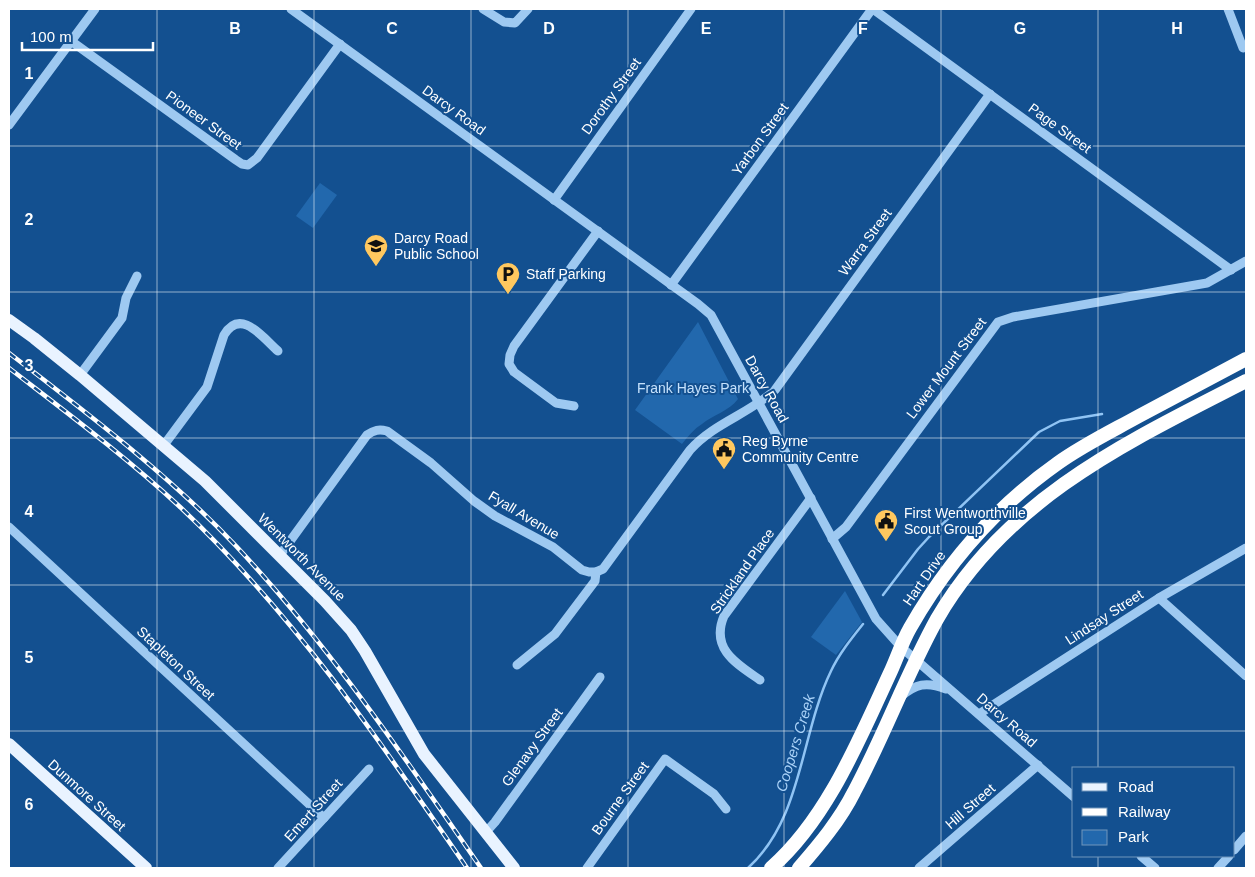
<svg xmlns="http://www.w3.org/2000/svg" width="1255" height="877" font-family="Arial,sans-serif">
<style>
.green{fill:#2268ad}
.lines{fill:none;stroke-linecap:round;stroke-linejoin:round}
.stream{stroke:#90c4f4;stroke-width:2.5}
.minor{stroke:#9ec9f1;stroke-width:9}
.major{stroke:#e9f3ff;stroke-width:12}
.highway{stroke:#fff;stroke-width:14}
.rail-casing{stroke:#fff;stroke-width:4.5}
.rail{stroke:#135090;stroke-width:2.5;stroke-dasharray:8;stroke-linecap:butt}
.grid{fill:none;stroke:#fff;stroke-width:1;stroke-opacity:0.55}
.labels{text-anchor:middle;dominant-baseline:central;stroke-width:4;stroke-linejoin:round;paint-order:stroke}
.street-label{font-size:14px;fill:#fff;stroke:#135090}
.poi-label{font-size:14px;fill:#fff;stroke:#135090;text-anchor:start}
.park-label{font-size:14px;fill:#c5e1fc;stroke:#135090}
.water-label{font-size:15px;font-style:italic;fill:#aad2f8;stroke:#135090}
.grid-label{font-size:16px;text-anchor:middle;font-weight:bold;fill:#fff;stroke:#135090;stroke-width:4;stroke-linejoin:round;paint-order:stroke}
</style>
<rect width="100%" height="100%" fill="#135090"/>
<g class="green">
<path d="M 320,183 L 337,195 L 313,228 L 296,216 Z"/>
<path d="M 698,322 L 738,399 C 729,411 713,415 702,424 C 694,429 688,436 682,444 L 635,410 Z"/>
<path d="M 845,591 L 862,622 L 836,655 L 811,637 Z"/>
</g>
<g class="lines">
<g class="stream">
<path d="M 883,595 L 918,549 L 929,537 L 1039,432 L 1060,421 L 1102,414"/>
<path d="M 748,868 C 803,818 800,735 831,671 C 839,654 851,639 863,624"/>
</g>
<g class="minor">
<path d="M 291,9 L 698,304 L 711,315 L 876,619 L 901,647 L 1074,797"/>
<path d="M 483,9 L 504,22 L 515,23 L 528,9"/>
<path d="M 873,9 L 1231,270"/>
<path d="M 1228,9 L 1243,48"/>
<path d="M 71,41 L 236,160 L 242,164 L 248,165 L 257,158 L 340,44"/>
<path d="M 9,125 L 95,9"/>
<path d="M 554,200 L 691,9"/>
<path d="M 671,285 L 872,9"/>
<path d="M 80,375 L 122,318 L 126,298 L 137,276"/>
<path d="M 574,406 L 556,403 L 514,372 L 509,364 L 510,355 L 514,346 L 598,231"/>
<path d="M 164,445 L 207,387 L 224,335 C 241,307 263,338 278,351"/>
<path d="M 9,527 L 324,818"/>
<path d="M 832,539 L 846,527 L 998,322 L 1013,317 L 1207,283 L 1246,261"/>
<path d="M 280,555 L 367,435 C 374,430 379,429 387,431 L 431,463 L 474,501 L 495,516 L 553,547 L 582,570 L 589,572 L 596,572 L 603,569 L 690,450 C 714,423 749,414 775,390 L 990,94"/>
<path d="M 1159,598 L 1246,676"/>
<path d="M 517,665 L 555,634 L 595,581 L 596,572"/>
<path d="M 760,680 C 737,664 710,649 724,616 L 811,498"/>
<path d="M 900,697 C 916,684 926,681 946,689"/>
<path d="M 979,714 L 1159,598 L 1246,548"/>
<path d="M 486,832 L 495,822 L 600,677"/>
<path d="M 1234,850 L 1246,836"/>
<path d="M 1141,856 L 1155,868"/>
<path d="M 278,868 L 369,769"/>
<path d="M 587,868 L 665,759 L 714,794 L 726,809"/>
<path d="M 919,868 L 1038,765"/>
<path d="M 1218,868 L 1229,856"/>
</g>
<g class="major">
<path d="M 9,320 L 34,338 L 80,375 L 205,481 L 325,601 L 351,630 L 365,651 L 424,754 L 514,868"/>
<path d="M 9,744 L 146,868"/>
</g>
<g class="highway">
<path d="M 771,868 C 827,819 859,740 890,673 C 897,658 902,642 910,628 C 947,563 997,506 1058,463 C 1083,445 1112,431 1139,416 C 1175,397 1211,378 1246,359"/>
<path d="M 799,868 C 819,845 840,820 854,792 C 884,736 906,675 937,619 C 1007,498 1127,442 1246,381"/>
</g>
<g class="rail-casing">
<g id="rail">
<path d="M 9,353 C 88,414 168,474 236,546 C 329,645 404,757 481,868"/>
<path d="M 9,368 C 66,412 125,456 179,506 C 292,612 380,741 467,868"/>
</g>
</g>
<use href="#rail" class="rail"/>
</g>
<path class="grid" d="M 157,9 L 157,868M 314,9 L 314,868M 471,9 L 471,868M 628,9 L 628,868M 784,9 L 784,868M 941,9 L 941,868M 1098,9 L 1098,768M 9,146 L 1246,146M 9,292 L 1246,292M 9,438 L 1246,438M 9,585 L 1246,585M 9,731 L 1246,731M 1098,856 L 1098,868"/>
<defs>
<g id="school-pin" transform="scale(1.25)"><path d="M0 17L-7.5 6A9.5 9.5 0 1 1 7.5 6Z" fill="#ffc85f" stroke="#135090"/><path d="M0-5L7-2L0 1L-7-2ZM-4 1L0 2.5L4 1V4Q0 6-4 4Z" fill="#111"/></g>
<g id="parking-pin" transform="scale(1.25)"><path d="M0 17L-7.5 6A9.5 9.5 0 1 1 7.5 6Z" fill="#ffc85f" stroke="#135090"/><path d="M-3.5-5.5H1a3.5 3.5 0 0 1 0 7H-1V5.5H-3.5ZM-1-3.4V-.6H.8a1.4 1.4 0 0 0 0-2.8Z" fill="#111"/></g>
<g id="civic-pin" transform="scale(1.25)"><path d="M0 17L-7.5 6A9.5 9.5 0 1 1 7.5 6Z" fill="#ffc85f" stroke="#135090"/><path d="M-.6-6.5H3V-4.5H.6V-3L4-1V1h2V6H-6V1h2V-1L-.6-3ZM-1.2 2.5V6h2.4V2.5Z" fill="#111"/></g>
</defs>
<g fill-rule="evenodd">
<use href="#school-pin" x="376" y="246"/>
<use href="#parking-pin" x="508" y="274"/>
<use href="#civic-pin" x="724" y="449"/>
<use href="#civic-pin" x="886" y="521"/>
</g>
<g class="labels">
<g class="street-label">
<text transform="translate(611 96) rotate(-54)">Dorothy Street</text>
<text transform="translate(454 110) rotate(36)">Darcy Road</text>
<text transform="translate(204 120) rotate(36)">Pioneer Street</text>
<text transform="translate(1060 128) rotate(36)">Page Street</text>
<text transform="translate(760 139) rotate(-54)">Yarbon Street</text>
<text transform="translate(865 242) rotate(-54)">Warra Street</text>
<text transform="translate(946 368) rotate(-53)">Lower Mount Street</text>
<text transform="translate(767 389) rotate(61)">Darcy Road</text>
<text transform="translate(524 515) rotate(31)">Fyall Avenue</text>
<text transform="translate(302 557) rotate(45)">Wentworth Avenue</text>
<text transform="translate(742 571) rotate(-55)">Strickland Place</text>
<text transform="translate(924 578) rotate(-55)">Hart Drive</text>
<text transform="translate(1104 617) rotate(-33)">Lindsay Street</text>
<text transform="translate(176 663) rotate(43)">Stapleton Street</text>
<text transform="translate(1007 720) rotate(41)">Darcy Road</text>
<text transform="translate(532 747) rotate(-54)">Glenavy Street</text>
<text transform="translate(87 795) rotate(42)">Dunmore Street</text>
<text transform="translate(620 798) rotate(-54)">Bourne Street</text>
<text transform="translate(970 806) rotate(-41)">Hill Street</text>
<text transform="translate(313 810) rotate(-48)">Emert Street</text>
</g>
<g class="poi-label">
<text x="394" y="238">Darcy Road<tspan x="394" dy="16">Public School</tspan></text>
<text x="526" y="274">Staff Parking</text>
<text x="742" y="441">Reg Byrne<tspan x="742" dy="16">Community Centre</tspan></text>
<text x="904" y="513">First Wentworthville<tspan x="904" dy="16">Scout Group</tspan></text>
</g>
<g class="park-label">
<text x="693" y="388">Frank Hayes Park</text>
</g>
<g class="water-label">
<text transform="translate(795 743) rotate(-73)">Coopers Creek</text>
</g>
</g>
<g class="grid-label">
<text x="235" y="34">B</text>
<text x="392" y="34">C</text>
<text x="549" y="34">D</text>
<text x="706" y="34">E</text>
<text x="863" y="34">F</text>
<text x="1020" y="34">G</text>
<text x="1177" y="34">H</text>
<text x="29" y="79">1</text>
<text x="29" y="225">2</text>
<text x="29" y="371">3</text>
<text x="29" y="517">4</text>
<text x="29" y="663">5</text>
<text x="29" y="810">6</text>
</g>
<rect width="1255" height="877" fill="none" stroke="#ffffff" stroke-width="20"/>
<rect x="1072" y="767" width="162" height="90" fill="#135090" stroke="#7196bc"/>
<rect x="1082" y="783" width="25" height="8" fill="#e9f3ff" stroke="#7196bc"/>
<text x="1118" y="792" font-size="15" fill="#ffffff">Road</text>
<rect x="1082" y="808" width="25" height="8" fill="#ffffff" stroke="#7196bc"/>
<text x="1118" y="817" font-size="15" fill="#ffffff">Railway</text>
<rect x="1082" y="830" width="25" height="15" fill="#2268ad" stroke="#7196bc"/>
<text x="1118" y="842" font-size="15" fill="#ffffff">Park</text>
<path d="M22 42v8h131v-8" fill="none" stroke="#ffffff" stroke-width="2.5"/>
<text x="30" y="42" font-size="15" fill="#ffffff" stroke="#135090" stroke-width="4" paint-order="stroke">100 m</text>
</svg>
